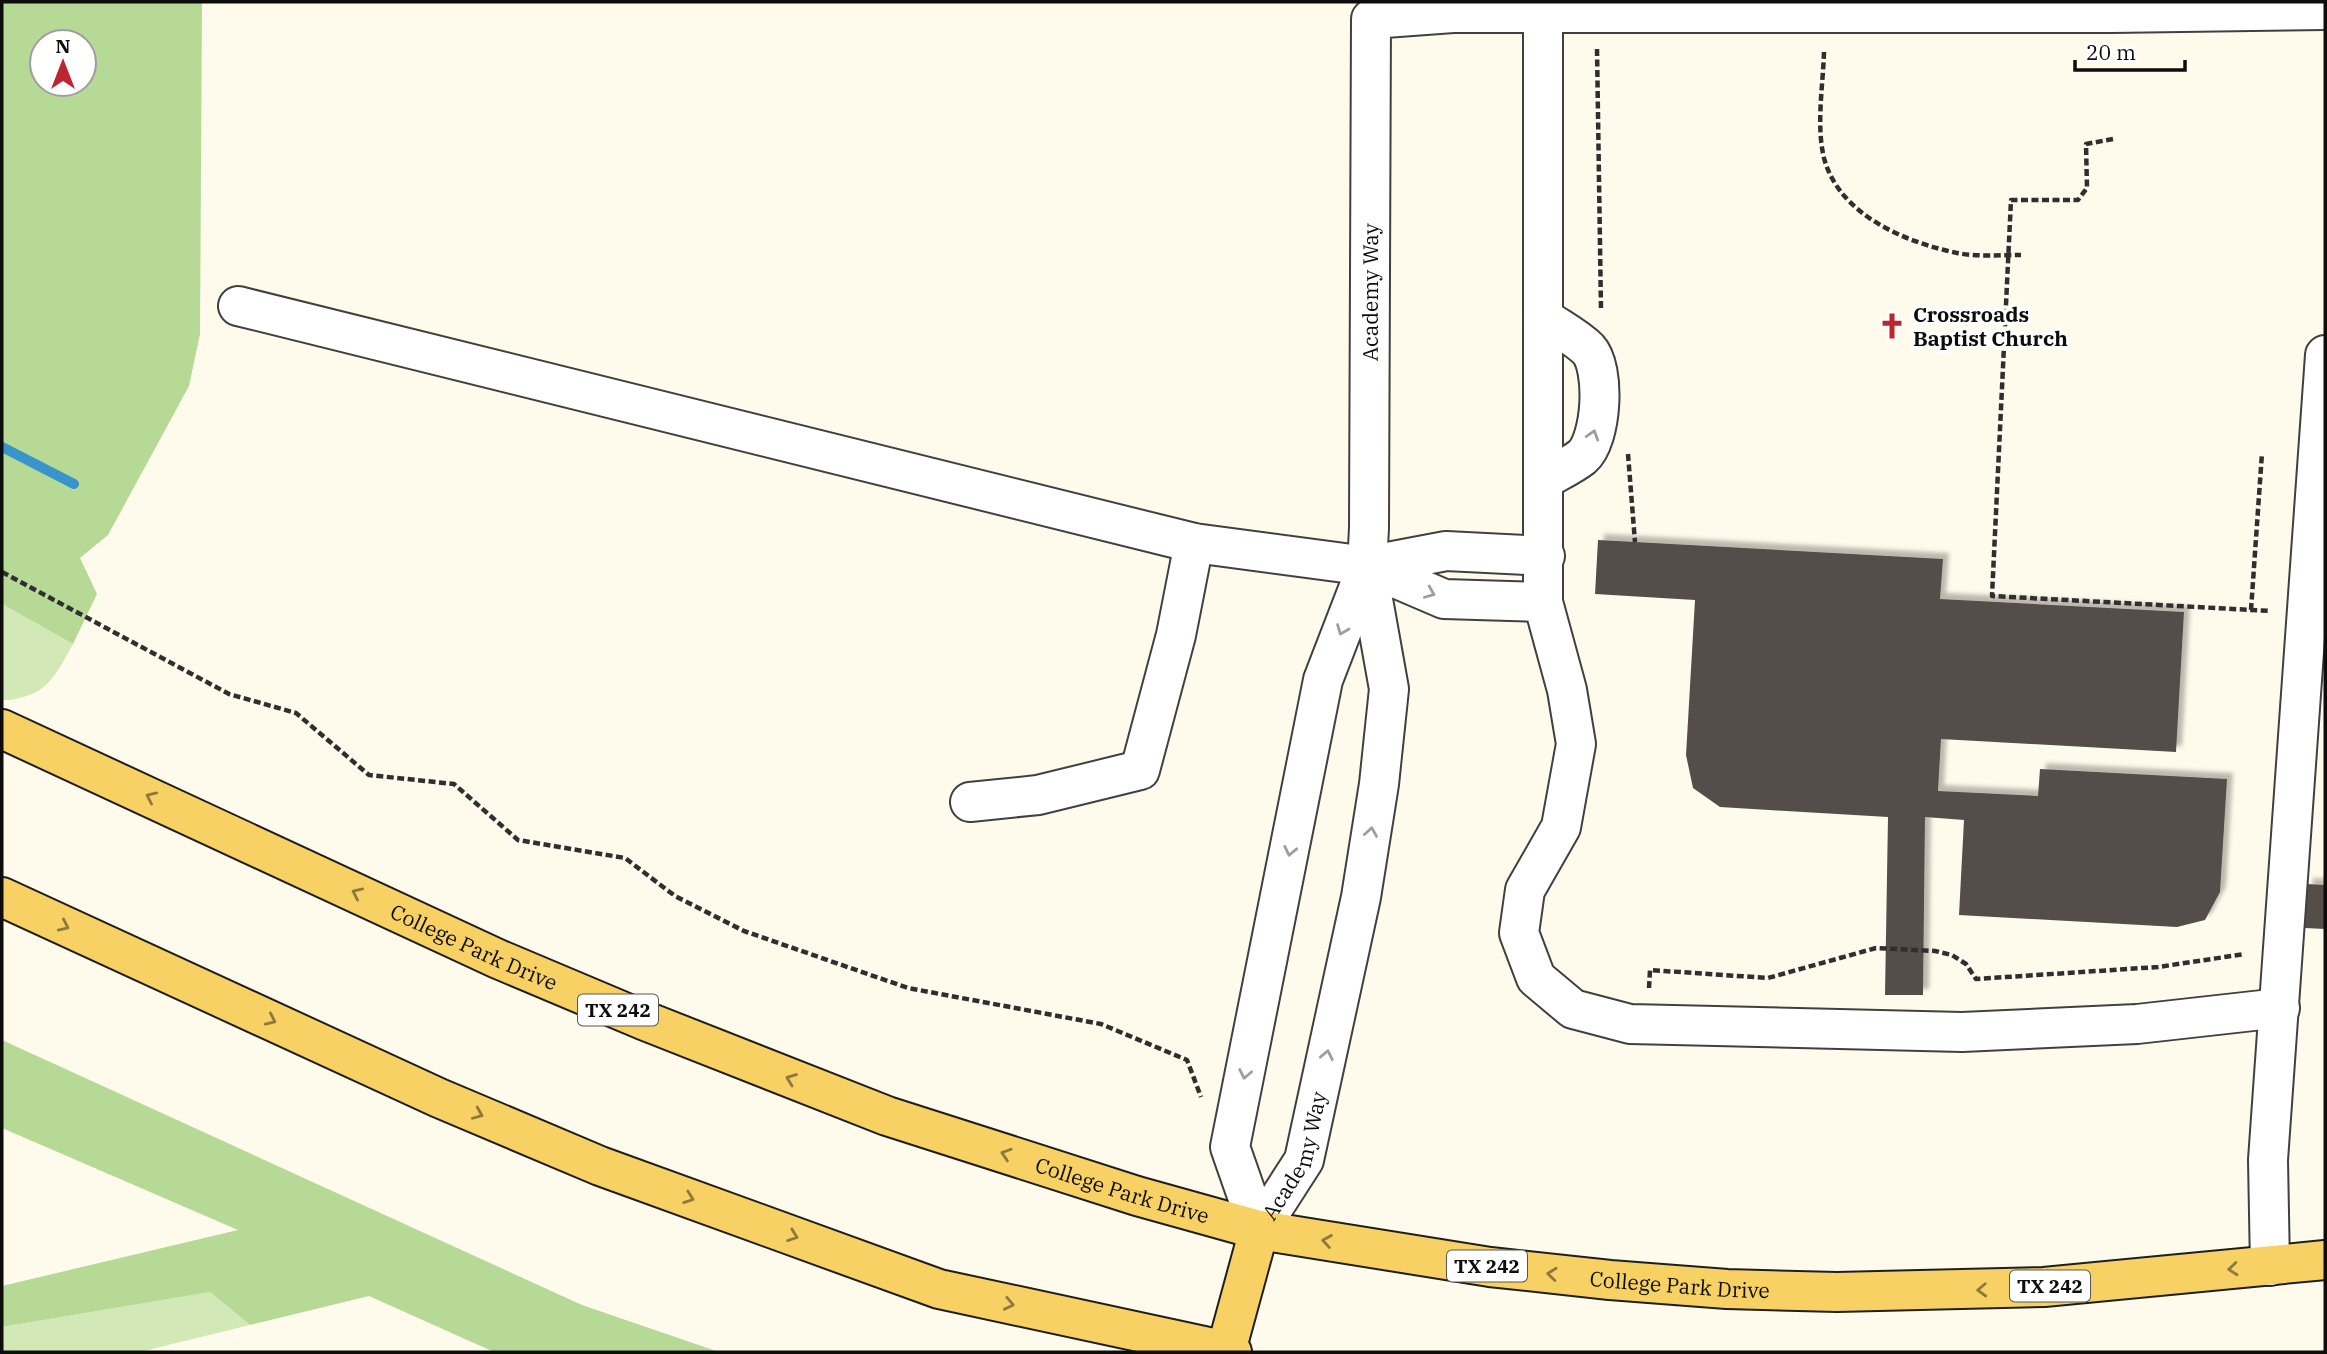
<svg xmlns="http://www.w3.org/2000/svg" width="2327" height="1354" font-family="'IBM Plex Serif',serif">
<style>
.green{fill:#d2e9b7}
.forest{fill:#b6d996;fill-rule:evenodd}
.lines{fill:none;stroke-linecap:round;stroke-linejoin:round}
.stream{stroke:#3994cc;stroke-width:10}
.building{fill:#554e49;filter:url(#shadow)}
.minor-casing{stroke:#404040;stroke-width:42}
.major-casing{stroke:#1e1e1e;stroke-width:42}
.path{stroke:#2f2f2f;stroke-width:4.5;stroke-dasharray:7 3.5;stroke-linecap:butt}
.minor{stroke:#fff;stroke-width:38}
.major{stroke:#f7d164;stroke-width:38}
.oneway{stroke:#9e9e9e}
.oneway2{stroke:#8e793d}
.labels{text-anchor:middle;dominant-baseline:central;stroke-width:7;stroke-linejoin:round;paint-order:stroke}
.shield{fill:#fff;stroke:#565656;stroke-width:2}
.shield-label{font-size:19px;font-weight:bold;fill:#0d0d0d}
.street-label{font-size:21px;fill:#0d0d0d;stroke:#fff}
.poi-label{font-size:21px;font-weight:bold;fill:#0d0d0d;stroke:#fff;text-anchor:start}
</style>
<defs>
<filter id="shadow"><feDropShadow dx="6" dy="-6" stdDeviation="2" flood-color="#0004"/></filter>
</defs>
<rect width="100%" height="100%" fill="#fffbec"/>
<g class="green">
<path d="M 2,604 L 73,644 C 59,669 49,693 19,698 C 12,700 8,701 2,699 Z"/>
<path d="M 210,1292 L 250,1325 L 140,1352 L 2,1352 L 2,1327 Z"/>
</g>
<g class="forest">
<path d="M 2,2 L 202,2 L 200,334 L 189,386 L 108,535 L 80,558 L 97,594 L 73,644 L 2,604 ZM 42,42 L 84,42 L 84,84 L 42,84 Z"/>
<path d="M 2,1040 L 582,1305 L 719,1352 L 494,1352 L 369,1296 L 250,1325 L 210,1292 L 2,1327 L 2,1286 L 238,1230 L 2,1128 Z"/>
</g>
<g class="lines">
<path class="stream" d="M 2,447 L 74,484"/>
</g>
<g class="building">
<path d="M 1598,540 L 1943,559 L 1940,599 L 2184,612 L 2176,752 L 1941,739 L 1938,791 L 2038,796 L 2040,769 L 2227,779 L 2220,892 L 2205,920 L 2177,927 L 1959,915 L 1964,820 L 1925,817 L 1923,995 L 1885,995 L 1888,817 L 1720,807 L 1693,788 L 1686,755 L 1695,600 L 1595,594 Z"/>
<path d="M 2307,884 L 2325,885 L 2325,929 L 2305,928 Z"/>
</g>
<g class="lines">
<g class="minor-casing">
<g id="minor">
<path d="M 1543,13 L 1543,602 L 1567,690 L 1576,744 L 1561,827 L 1525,890 L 1519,933 L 1536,978 L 1573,1009 L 1630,1024 L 1962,1032 L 2137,1024 L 2280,1008"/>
<path d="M 238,306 L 1194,543 L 1367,566 L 1444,599 L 1543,602"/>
<path d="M 1544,318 C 1558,328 1576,337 1588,349 C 1606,368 1602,440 1582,457 C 1572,465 1557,472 1545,479"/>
<path d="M 1367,566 L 1446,551 L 1545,556"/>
<path d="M 970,802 L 1038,795 L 1140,770 L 1176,635 L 1194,543"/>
<path id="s1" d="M 1259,1230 L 1304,1160 L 1361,897 L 1379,784 L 1389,689 L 1367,566 L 1369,528 L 1371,19 L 1453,13 L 2112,13 L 2325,10"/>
<path d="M 1259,1230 L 1230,1147 L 1323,680 L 1367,566"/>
<path d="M 2270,1266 L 2268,1160 L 2325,355"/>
</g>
</g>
<g class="major-casing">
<g id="major">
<path id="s2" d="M 2,729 L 498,959 L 643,1020 L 887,1116 L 1137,1196 L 1259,1230 L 1490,1267 L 1610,1280 L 1727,1289 L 1837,1292 L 2044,1287 L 2325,1260"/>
<path d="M 2,897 L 439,1098 L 600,1166 L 939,1289 L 1232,1352"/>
<path d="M 1226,1351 L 1259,1230"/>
</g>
</g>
<g class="path">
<path d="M 1597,49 L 1601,309"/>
<path d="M 1824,52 C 1823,86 1816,125 1824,158 C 1839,215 1905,242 1957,253 C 1977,257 2001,255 2021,255"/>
<path d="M 2113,139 L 2086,144 L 2087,188 L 2078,200 L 2011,200 L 1992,596 L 2271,611"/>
<path d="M 1628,454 L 1635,542"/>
<path d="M 2,572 L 229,694 L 296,713 L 369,775 L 454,784 L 518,840 L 625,858 L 675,896 L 744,931 L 908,988 L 1101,1024 L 1187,1060 L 1201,1097"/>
<path d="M 2251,610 L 2262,453"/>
<path d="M 1649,988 L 1650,970 L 1768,978 L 1876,948 L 1935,951 L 1952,955 L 1966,964 L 1976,979 L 2158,967 L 2245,954"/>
</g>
<use href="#minor" class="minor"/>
<use href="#major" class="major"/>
</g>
<defs><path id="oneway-chevron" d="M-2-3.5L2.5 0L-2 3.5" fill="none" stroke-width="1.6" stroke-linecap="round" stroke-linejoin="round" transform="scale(1.75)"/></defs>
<g class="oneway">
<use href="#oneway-chevron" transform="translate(1593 435) rotate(-73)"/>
<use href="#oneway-chevron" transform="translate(1430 593) rotate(23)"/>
<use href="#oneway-chevron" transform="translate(1342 630) rotate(111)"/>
<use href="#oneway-chevron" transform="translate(1371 832) rotate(-81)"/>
<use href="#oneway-chevron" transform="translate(1290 851) rotate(102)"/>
<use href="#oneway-chevron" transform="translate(1327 1055) rotate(-78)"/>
<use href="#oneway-chevron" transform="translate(1245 1074) rotate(101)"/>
</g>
<g class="oneway2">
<use href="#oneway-chevron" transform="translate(151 797) rotate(-155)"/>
<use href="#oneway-chevron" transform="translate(357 893) rotate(-155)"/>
<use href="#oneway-chevron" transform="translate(64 926) rotate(25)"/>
<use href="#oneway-chevron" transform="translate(271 1020) rotate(25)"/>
<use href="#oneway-chevron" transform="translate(791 1079) rotate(-159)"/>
<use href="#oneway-chevron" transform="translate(478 1114) rotate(23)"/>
<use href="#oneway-chevron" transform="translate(1006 1154) rotate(-162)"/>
<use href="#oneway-chevron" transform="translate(689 1198) rotate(20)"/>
<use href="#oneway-chevron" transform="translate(793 1236) rotate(20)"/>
<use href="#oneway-chevron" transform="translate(1327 1241) rotate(-171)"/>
<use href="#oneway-chevron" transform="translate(2233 1269) rotate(175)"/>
<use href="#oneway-chevron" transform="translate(1552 1274) rotate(-174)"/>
<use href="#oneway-chevron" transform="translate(1982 1290) rotate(178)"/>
<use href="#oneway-chevron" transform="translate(1009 1304) rotate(12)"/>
</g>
<defs>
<g id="church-bare" transform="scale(2.1)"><path d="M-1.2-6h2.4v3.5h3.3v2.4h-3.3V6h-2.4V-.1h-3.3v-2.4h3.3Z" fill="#bb2630" stroke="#fff" stroke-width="2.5" paint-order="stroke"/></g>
</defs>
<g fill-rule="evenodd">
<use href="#church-bare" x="1892" y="326"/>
</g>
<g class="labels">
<g class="shield">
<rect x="578" y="994.5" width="80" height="31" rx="5"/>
<rect x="1447" y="1250.5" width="80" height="31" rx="5"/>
<rect x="2010" y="1270.5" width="80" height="31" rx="5"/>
</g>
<g class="shield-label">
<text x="618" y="1010">TX 242</text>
<text x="1487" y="1266">TX 242</text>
<text x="2050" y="1286">TX 242</text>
</g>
<g class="street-label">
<text stroke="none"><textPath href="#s1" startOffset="961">Academy Way</textPath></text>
<text stroke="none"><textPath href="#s2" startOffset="520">College Park Drive</textPath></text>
<text stroke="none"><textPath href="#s1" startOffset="84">Academy Way</textPath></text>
<text stroke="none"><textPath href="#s2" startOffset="1213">College Park Drive</textPath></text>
<text stroke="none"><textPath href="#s2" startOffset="1780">College Park Drive</textPath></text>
</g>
<g class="poi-label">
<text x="1913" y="314">Crossroads<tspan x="1913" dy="24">Baptist Church</tspan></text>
</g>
</g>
<rect width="2327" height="1354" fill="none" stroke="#0d0d0d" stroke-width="7"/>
<g transform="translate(63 63)"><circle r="33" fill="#ffffff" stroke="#9e9e9e" stroke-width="2"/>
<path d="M0-5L12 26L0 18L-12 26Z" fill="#bb2630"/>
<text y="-10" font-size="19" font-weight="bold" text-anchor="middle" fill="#0d0d0d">N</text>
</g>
<path d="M2075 60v10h110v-10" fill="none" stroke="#0d0d0d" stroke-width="3.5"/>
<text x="2086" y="60" font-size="21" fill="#0d0d0d" stroke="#ffffff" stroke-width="5" paint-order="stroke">20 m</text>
</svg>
